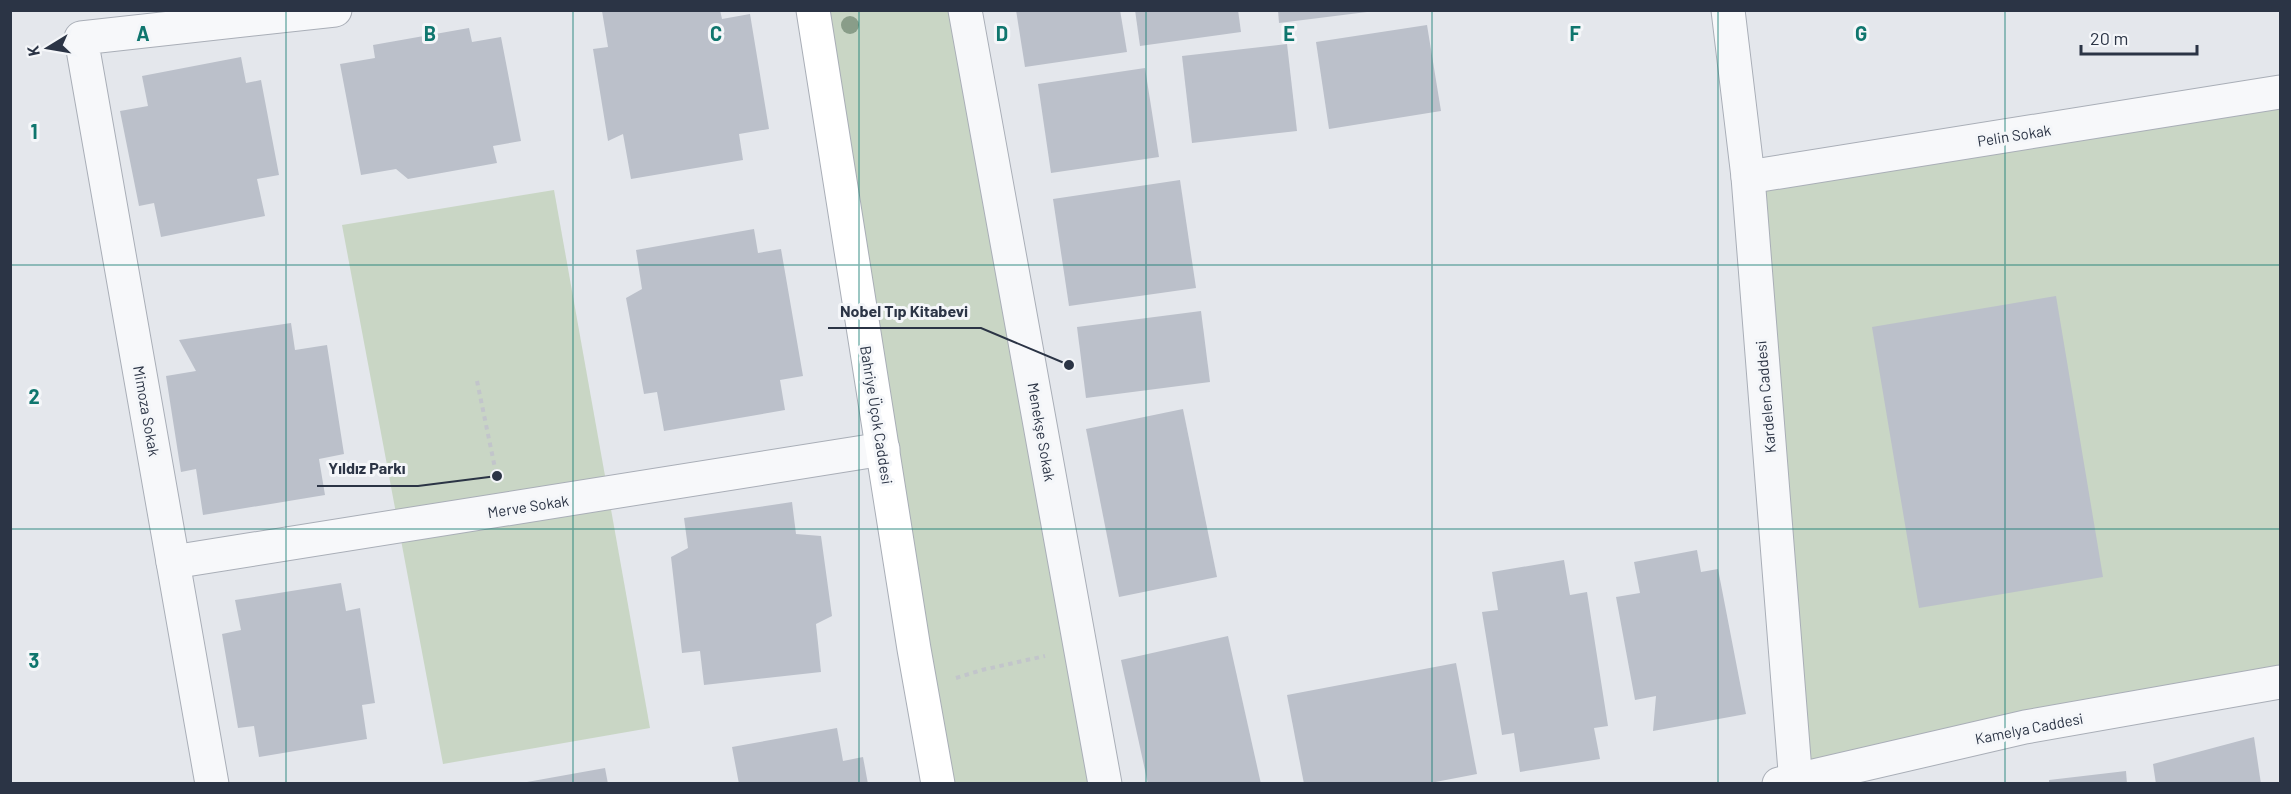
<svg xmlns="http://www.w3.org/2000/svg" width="2291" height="794" font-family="Barlow,sans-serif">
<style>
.green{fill:#c9d6c5}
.building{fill:#bbc0ca}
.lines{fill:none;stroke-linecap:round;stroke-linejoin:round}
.street-casing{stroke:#a9aeb7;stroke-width:35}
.secondary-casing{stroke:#a9aeb7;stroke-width:35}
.path{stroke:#c2c5cb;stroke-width:4;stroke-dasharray:4.5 4.5;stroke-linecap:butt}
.street{stroke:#f7f8fa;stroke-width:33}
.secondary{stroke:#fff;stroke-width:33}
.tree{fill:#899d89}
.grid{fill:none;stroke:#0f766e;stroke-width:1.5;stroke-opacity:0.55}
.labels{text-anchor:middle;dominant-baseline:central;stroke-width:6;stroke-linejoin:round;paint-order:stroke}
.street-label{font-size:15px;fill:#2b3445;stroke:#f4f6f9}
.grid-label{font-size:20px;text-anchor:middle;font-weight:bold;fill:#0f766e;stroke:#f4f6f9;stroke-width:6;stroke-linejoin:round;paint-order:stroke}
.leader{fill:none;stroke:#2b3445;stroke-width:2}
.callout-dot{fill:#2b3445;stroke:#f4f6f9;stroke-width:2}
.callout-label{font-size:16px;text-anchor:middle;font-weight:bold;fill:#2b3445;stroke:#f4f6f9;stroke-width:6;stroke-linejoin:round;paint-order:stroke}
</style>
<rect width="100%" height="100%" fill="#e4e7ec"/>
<g class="green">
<path d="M 813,11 L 965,11 L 1105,783 L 938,783 Z"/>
<path d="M 2280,92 L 2280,685 L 1796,780 L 1748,177 Z"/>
<path d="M 554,190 L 650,728 L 443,764 L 342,225 Z"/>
</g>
<g class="building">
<path d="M 720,10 L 722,19 L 750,14 L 769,129 L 739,134 L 743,160 L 631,179 L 623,134 L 608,141 L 593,49 L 608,47 L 602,11 Z"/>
<path d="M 1016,10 L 1120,10 L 1127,52 L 1025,67 Z"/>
<path d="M 1135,10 L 1238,10 L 1241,32 L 1140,46 Z"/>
<path d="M 1278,10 L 1367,10 L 1367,12 L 1279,23 Z"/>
<path d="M 1427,25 L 1441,111 L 1329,129 L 1316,42 Z"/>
<path d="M 469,28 L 472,42 L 501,37 L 521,141 L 493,146 L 497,163 L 408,179 L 396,169 L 361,175 L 340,64 L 375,58 L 373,45 Z"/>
<path d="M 1287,44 L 1297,131 L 1192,143 L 1182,56 Z"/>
<path d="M 241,57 L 246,83 L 261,80 L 279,175 L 257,179 L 265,216 L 161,237 L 154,203 L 139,206 L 120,111 L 148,106 L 142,76 Z"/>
<path d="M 1145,68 L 1159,157 L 1051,173 L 1038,84 Z"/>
<path d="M 1180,180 L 1196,288 L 1069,306 L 1053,199 Z"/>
<path d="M 754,229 L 758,253 L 781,249 L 803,376 L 780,380 L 785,410 L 664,431 L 657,392 L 644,394 L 626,298 L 642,289 L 636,250 Z"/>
<path d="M 2056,296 L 2103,577 L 1919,608 L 1872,327 Z"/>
<path d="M 1201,311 L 1210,382 L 1086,398 L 1077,327 Z"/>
<path d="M 291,323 L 295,350 L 327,345 L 344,454 L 319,459 L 325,495 L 203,515 L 196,469 L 181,472 L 166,376 L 196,371 L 179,340 Z"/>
<path d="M 1183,409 L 1217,577 L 1119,597 L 1086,429 Z"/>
<path d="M 792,502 L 796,534 L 821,536 L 832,616 L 816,624 L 821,672 L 704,685 L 700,651 L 682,653 L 671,557 L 688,548 L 684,518 Z"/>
<path d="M 1697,550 L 1701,572 L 1718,569 L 1746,714 L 1653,731 L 1656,696 L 1635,700 L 1616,597 L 1640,593 L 1634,562 Z"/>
<path d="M 1564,560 L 1570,595 L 1587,592 L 1608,726 L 1594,728 L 1600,759 L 1520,772 L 1514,733 L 1502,735 L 1482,612 L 1498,610 L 1492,572 Z"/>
<path d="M 341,583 L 346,611 L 360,608 L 375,703 L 362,705 L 367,739 L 259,757 L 254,726 L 238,728 L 222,634 L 241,630 L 235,600 Z"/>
<path d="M 1228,636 L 1261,784 L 1148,784 L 1121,660 Z"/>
<path d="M 1456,663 L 1477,774 L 1425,784 L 1304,784 L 1287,695 Z"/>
<path d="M 837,728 L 843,761 L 863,757 L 868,784 L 739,784 L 732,747 Z"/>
<path d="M 2254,737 L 2261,784 L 2156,784 L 2153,764 Z"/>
<path d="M 605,768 L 608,784 L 527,784 L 527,782 Z"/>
<path d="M 2126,771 L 2127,784 L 2049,784 L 2049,780 Z"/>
</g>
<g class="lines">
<g class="street-casing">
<g id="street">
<path d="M 965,10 L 1105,784"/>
<path d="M 1728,10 L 1748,177 L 1796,784"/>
<path d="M 1748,177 L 2280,92"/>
<path d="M 173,562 L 883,449"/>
<path d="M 212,784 L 81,38 L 335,10"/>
<path d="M 1779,784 L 2025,727 L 2280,682"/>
</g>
</g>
<g class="secondary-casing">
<path id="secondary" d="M 813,10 L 914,649 L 938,784"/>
</g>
<g class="path">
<path d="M 477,381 L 496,473"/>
<path d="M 956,678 L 982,670 L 1045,656"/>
</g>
<use href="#street" class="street"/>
<use href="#secondary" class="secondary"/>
</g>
<circle class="tree" cx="850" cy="25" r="9"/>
<path class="grid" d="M 286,10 L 286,784M 573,10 L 573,784M 859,10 L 859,784M 1146,10 L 1146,784M 1432,10 L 1432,784M 1718,10 L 1718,784M 2005,10 L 2005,784M 10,265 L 2280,265M 10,529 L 2280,529"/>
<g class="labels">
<g class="street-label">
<text transform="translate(2014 135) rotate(-9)">Pelin Sokak</text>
<text transform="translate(1765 397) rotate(-95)">Kardelen Caddesi</text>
<text transform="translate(147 411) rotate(80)">Mimoza Sokak</text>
<text transform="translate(877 415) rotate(81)">Bahriye Üçok Caddesi</text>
<text transform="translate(1042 432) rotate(80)">Menekşe Sokak</text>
<text transform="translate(528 506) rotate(-9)">Merve Sokak</text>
<text transform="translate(2029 728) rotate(-11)">Kamelya Caddesi</text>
</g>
</g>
<g class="grid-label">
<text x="143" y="41">A</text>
<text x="430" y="41">B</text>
<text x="716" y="41">C</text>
<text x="1002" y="41">D</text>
<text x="1289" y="41">E</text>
<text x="1575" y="41">F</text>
<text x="1861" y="41">G</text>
<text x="34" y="139">1</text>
<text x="34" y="404">2</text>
<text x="34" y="668">3</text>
</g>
<path class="leader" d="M1069 365L981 328H828M497 476L418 486H317"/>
<g class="callout-dot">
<circle cx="1069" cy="365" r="6"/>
<circle cx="497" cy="476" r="6"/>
</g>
<g class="callout-label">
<text x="904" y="317">Nobel Tıp Kitabevi</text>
<text x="367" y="474">Yıldız Parkı</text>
</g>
<rect width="2291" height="794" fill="none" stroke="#2b3445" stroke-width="24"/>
<g transform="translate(48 48) rotate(259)" stroke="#f4f6f9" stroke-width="4.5" paint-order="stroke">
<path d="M0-4.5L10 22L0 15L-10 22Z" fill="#2b3445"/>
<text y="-9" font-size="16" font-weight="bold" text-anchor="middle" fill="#2b3445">K</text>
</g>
<path d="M2081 45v9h116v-9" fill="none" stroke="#2b3445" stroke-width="3"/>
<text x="2090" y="45" font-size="18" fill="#2b3445" stroke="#f4f6f9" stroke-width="4.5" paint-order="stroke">20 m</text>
</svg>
